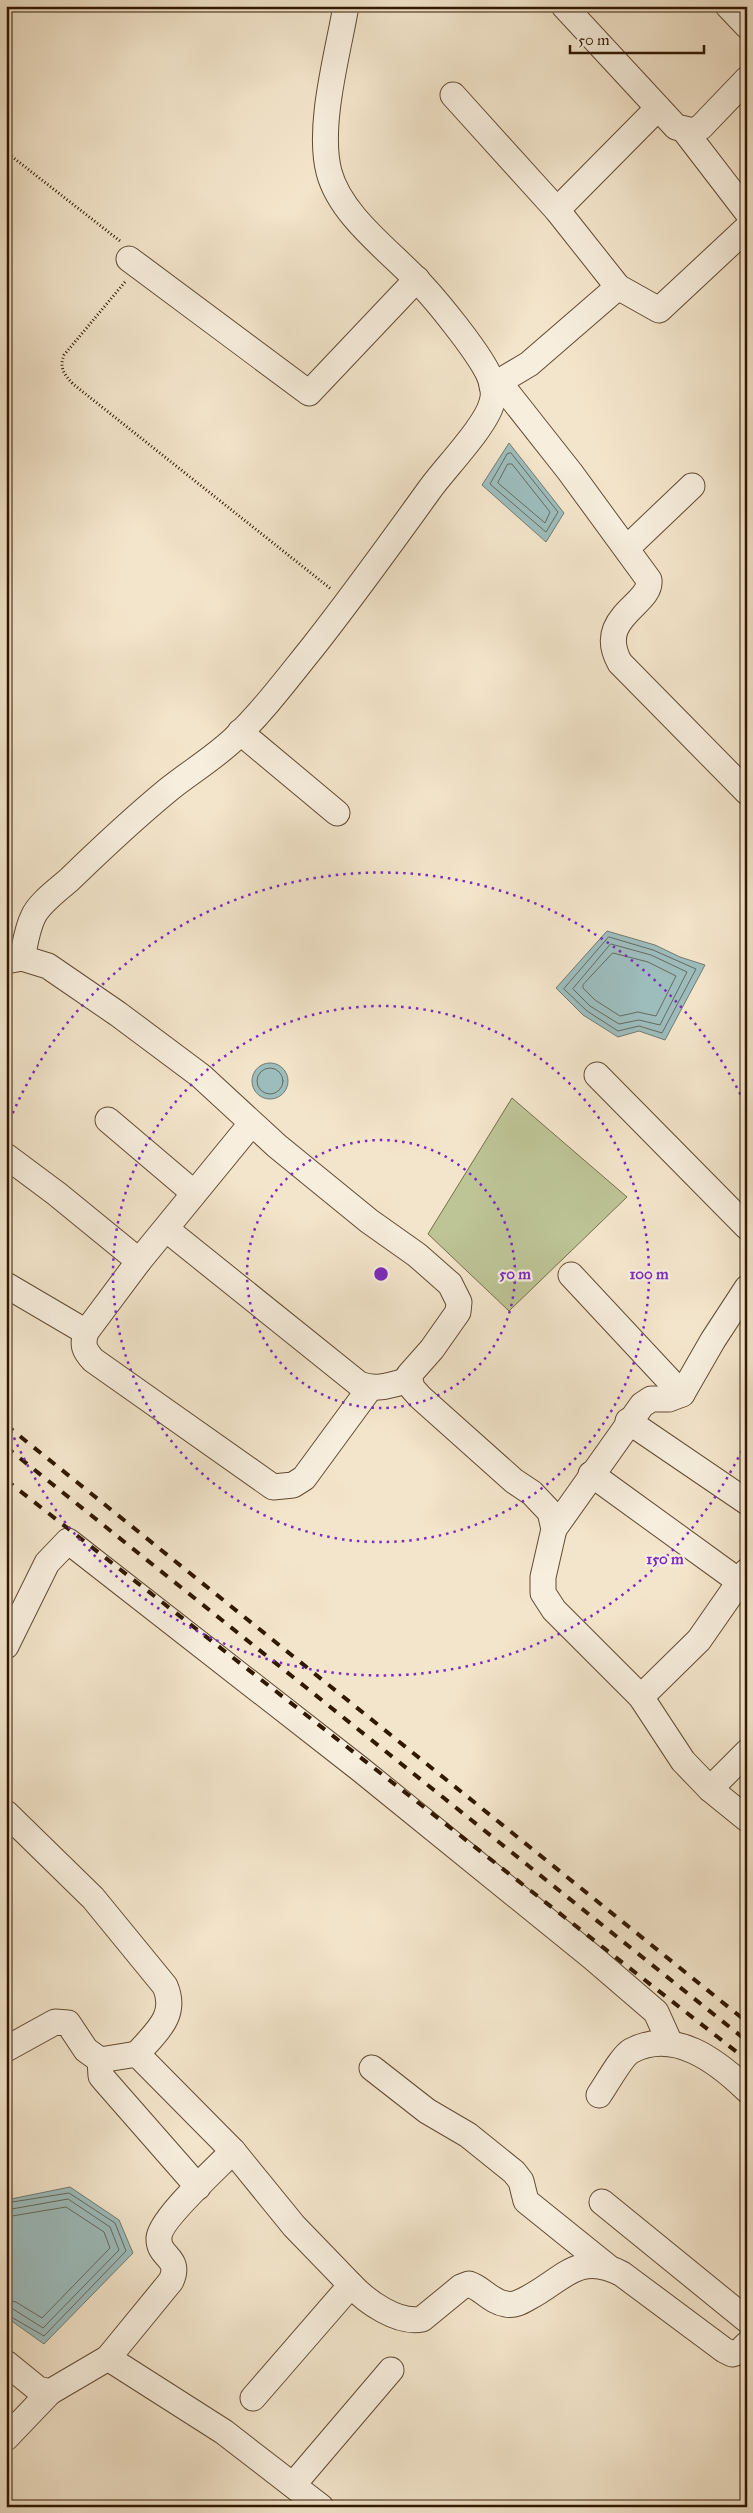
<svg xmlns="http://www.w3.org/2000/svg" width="753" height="2513" font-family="'IM FELL Great Primer',serif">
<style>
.green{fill:#bdc496;stroke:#766e4c}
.water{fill:#9dbdbd;stroke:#717b72}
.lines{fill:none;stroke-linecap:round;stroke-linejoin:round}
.shore{stroke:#666a5f;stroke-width:1}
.minor-casing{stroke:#614b34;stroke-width:27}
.path{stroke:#301801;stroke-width:3;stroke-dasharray:1 2.5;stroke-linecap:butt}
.minor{stroke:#f7eedd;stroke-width:25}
.rail{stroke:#301801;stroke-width:4;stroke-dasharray:9 9;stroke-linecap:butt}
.ring{fill:none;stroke:#7b2cbf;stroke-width:2.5;stroke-dasharray:2.5 5}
.centre{fill:#7b2cbf;stroke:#f7eedd;stroke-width:2.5}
.ring-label{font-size:15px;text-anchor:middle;font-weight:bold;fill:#7b2cbf;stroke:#f7eedd;stroke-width:4.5;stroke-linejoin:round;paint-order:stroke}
</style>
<rect width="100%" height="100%" fill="#f3e5cb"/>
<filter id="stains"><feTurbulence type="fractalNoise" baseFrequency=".004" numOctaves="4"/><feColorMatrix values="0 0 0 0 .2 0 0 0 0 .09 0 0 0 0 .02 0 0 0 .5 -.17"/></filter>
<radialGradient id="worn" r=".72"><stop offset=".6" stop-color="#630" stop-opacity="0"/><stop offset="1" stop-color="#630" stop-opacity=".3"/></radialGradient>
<path class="green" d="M 512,1098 L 627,1197 L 509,1311 L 428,1234 Z"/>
<g class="water">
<path d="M 509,443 L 564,513 L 546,542 L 482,485 Z"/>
<path d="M 607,931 L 655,945 L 680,957 L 705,965 L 665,1040 L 639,1031 L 618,1037 L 583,1015 L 556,988 Z"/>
<circle cx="270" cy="1081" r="18"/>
<path d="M 70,2187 L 119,2220 L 133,2253 L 44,2344 L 6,2317 L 6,2200 Z"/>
</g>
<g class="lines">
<g class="shore">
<path d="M 511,453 L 558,512 L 546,532 L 490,484 L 507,454 Z"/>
<path d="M 508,464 L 512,464 L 550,512 L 545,523 L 498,483 Z"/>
<path d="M 609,937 L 653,950 L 696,969 L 662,1033 L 639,1026 L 618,1031 L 587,1011 L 564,989 Z"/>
<path d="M 611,944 L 651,955 L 687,972 L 660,1025 L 639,1020 L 619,1024 L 590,1006 L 573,989 Z"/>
<path d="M 613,953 L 648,962 L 676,976 L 656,1016 L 638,1012 L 620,1016 L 595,1000 L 583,988 L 583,985 Z"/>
<circle cx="270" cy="1081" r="13"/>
<path d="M 6,2203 L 69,2193 L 115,2223 L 126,2251 L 44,2336 L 6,2314"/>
<path d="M 6,2210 L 68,2199 L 110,2227 L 119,2250 L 43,2328 L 13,2309 L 6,2307"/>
<path d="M 6,2217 L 66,2207 L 104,2232 L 110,2248 L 42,2318 L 16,2302 L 6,2300"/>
</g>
<g class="minor-casing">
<g id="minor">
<path d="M 564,6 L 676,127 L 693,131 L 701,127 L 747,79"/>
<path d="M 728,6 L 747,26"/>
<path d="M 453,95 L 557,210 L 618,287 L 659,310 L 747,228"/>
<path d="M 684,130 L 747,212"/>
<path d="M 557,210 L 658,108"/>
<path d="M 129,259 L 309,393 L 417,279"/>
<path d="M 499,382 L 570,472 L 649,580 C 652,605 594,617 620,663 L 747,792"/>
<path d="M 492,386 L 529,364 L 618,287"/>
<path d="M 627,548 L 692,486"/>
<path d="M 240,732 L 337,813"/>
<path d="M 22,958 C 25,945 27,929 33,917 C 39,903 58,890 70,879 C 102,848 134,818 168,790 C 189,773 214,758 234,739 C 263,711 287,679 312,648 C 353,596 391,543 430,489 C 445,468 487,425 492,402 C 495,393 492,382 488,373 C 476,349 435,298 415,278 C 386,248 340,214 329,172 C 317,126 338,53 346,6"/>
<path d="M 6,961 L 22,958 L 48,966 L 118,1014 L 201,1076 L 277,1146 L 369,1221 L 417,1255 L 450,1284 L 459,1302 L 458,1312 L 432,1349 L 409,1375 L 412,1388 L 420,1397 L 514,1481 L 532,1493 L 550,1512 L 554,1529 L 543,1577 L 543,1593 L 554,1610 L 641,1697 L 683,1761 L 710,1789 L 747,1819"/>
<path d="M 597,1075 L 747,1227"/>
<path d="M 108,1120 L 194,1193"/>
<path d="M 251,1124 L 139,1261 L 86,1332 C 82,1345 84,1350 93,1360 L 273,1487 L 293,1485 L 304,1478 L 370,1388"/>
<path d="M 6,1156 L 57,1194 L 139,1261"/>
<path d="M 166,1229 L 359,1384 C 377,1391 391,1385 409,1380"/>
<path d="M 571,1275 L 682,1394"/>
<path d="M 6,1285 L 86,1332"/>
<path d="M 628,1421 L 747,1502"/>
<path d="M 591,1474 L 740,1582"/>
<path d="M 554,1529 L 642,1405 L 651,1399 L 669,1399 L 682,1394 L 713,1340 L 747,1288"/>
<path d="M 6,1646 L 47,1563 L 68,1541 L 360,1769 L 592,1957 L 656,2012 L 670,2043"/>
<path d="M 641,1697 L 699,1640 L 747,1571"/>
<path d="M 710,1789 L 747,1752"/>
<path d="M 6,1813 L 93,1898 L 165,1986 C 178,2016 156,2032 137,2054"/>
<path d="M 6,2049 L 55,2022 L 68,2023 L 86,2050 L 100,2060 L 137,2054 L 233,2151 L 294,2226 L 351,2285 C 367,2302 398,2324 422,2319 L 461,2287 L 469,2284 C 482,2288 491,2302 506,2304 C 514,2306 521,2302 528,2298 C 563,2280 578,2251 622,2274 L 724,2350 L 732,2354 L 739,2352 L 747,2344"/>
<path d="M 100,2060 L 101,2076 L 106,2082 L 198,2187"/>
<path d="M 372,2068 L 427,2111 L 468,2135 L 514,2172 L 521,2181 L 526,2201 L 608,2267"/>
<path d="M 599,2095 C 606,2085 622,2056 631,2051 C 674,2028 717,2061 747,2090"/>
<path d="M 602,2202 L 747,2320"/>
<path d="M 108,2358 L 171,2281 C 182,2257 158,2258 159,2238 C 159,2220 219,2166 233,2151"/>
<path d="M 6,2363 L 38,2389 L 50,2392 L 108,2358 L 224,2432 L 321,2507"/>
<path d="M 253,2398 L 351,2285"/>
<path d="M 6,2438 L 50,2392"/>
<path d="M 293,2485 L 391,2370"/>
</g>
</g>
<g class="path">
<path d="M 6,152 L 120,241"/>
<path d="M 125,282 L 64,355 C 59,368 64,374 73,384 L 331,589"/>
</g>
<use href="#minor" class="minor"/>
<g class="rail">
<path d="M 6,1425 L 747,2022"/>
<path d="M 6,1447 L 747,2041"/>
<path d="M 6,1480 L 747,2060"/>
</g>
</g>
<g class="ring">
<circle cx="381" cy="1274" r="134"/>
<circle cx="381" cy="1274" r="268"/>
<path d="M745 1444A402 402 0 0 1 7 1421M7 1127A402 402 0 0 1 745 1104"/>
</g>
<circle cx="381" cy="1274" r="8" class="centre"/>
<g class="ring-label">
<text x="515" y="1279">50 m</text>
<text x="649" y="1279">100 m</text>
<text x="665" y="1564">150 m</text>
</g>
<rect width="753" height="2513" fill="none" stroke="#f3e5cb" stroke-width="25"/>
<rect x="8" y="8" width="738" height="2498" fill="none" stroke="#301801" stroke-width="2.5"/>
<rect x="12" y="12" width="728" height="2488" fill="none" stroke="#301801"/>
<path d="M570 45v8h134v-8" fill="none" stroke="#301801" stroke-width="2.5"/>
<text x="578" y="45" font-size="15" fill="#301801" stroke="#f7eedd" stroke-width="4" paint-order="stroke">50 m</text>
<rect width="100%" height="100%" filter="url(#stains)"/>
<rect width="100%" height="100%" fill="url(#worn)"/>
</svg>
